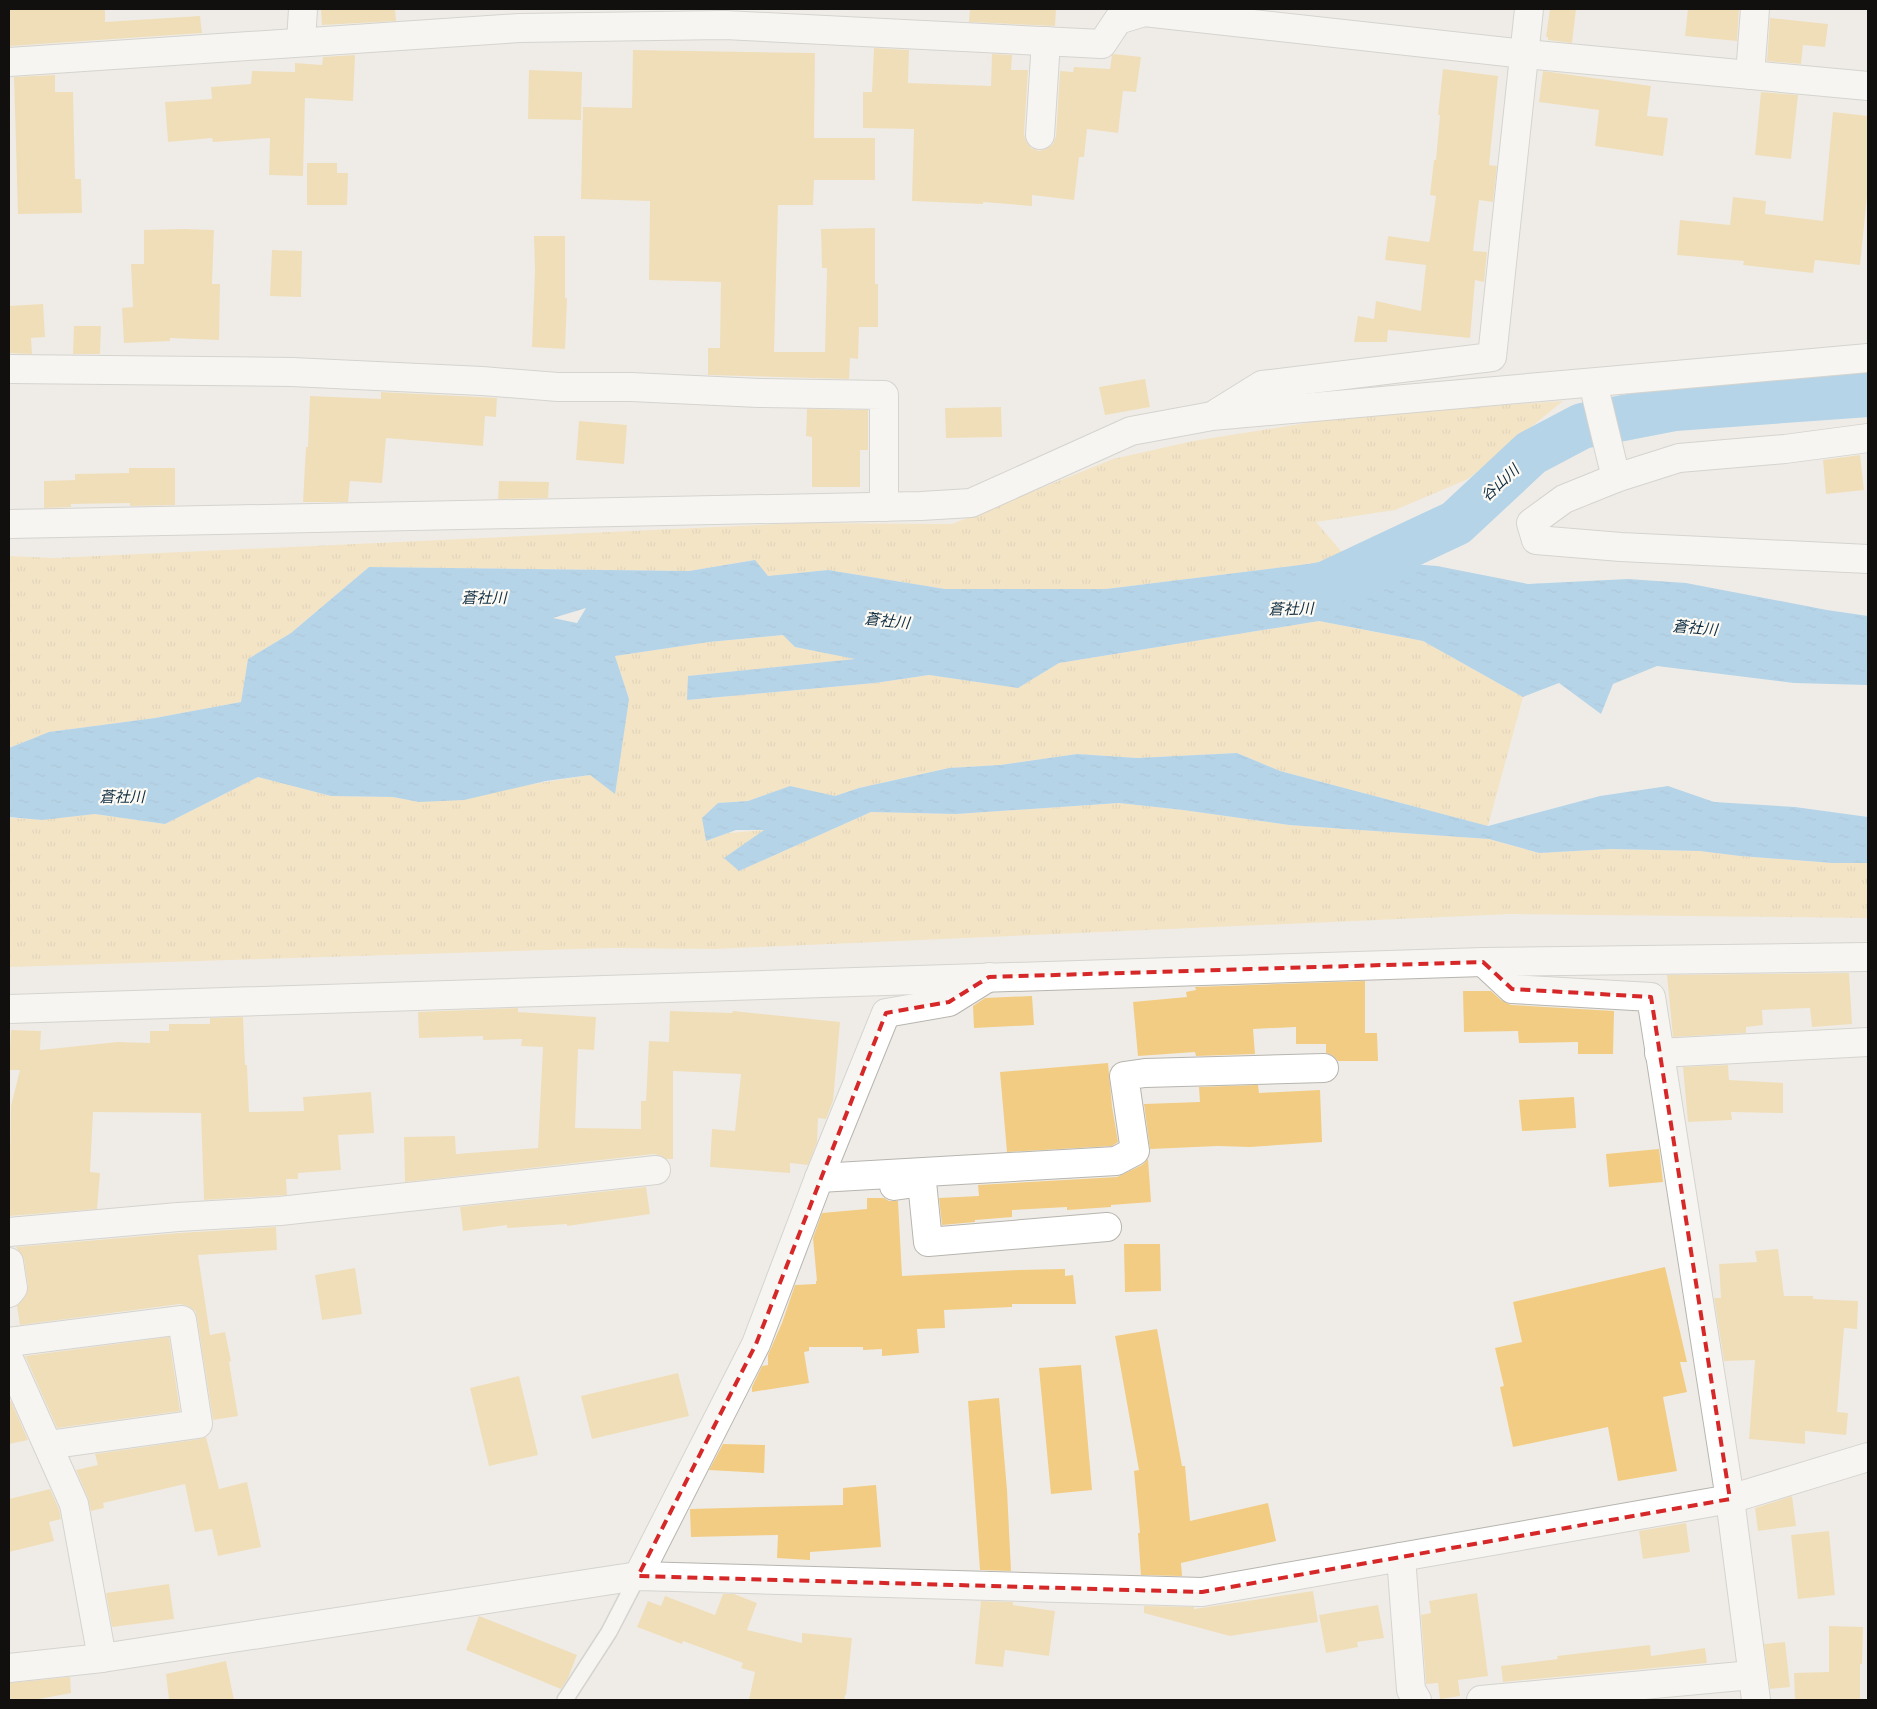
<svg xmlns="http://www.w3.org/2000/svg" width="1877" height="1709" font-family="'Fira Sans','Noto Sans JP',sans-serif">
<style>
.grass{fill:url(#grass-tufts)}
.water{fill:url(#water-ripples);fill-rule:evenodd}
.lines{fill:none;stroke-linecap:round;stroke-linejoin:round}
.river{stroke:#70b6e9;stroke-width:46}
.building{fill:#f2cc82}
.service-casing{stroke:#b7b5af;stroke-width:18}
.minor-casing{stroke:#b7b5af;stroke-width:30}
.tertiary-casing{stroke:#b7b5af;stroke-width:30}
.service{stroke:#fff;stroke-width:15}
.minor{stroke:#fff;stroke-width:28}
.tertiary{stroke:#fff;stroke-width:28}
.marked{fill:none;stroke:#d62828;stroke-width:4;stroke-dasharray:10 6;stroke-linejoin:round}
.labels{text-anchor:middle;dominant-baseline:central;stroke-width:4.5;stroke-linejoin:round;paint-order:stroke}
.water-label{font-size:15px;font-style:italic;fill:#0d2c41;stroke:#fdfaf4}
</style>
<defs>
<pattern id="grass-tufts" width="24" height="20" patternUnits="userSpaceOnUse" patternTransform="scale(1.25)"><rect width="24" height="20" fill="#f8d99e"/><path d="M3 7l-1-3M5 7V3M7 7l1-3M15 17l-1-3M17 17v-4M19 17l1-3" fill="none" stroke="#d4b987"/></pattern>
<pattern id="water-ripples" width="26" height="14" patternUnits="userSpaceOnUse" patternTransform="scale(1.25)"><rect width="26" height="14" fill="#70b6e9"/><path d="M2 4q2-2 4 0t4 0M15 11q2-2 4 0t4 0" fill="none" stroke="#609bc7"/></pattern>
</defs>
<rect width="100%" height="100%" fill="#efece7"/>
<g class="grass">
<path d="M 1563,401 L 1468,479 L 1395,510 L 1316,522 L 1348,559 L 1106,589 L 945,589 L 828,570 L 768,576 L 754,560 L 689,571 L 369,567 L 291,633 L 248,659 L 241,702 L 155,718 L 49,732 L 9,748 L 9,556 L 54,558 L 802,523 L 952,524 L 1113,459 L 1193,441 L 1351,416 Z"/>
<path d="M 1319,621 L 1423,641 L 1523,697 L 1488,826 L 1280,771 L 1237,753 L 1137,758 L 1077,754 L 1000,765 L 949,768 L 859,788 L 835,796 L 790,786 L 748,801 L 718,803 L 706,841 L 728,833 L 765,830 L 739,871 L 871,812 L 956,814 L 1119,803 L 1183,810 L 1289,825 L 1489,839 L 1539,853 L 1611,849 L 1700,851 L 1740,856 L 1833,863 L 1868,863 L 1868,918 L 1512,914 L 715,949 L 609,948 L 9,967 L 9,818 L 31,819 L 95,814 L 165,824 L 258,777 L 331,796 L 393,797 L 419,802 L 590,775 L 629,699 L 615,656 L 709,642 L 784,635 L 795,647 L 857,659 L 689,676 L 688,700 L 875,683 L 929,675 L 1018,688 L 1059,663 Z"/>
</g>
<g class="water">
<path d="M 1348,559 L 1437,566 L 1528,584 L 1628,579 L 1686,583 L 1827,610 L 1868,616 L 1868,685 L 1794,683 L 1657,666 L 1613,684 L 1601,714 L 1559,683 L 1523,697 L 1423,641 L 1319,621 L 1059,663 L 1018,688 L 929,675 L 875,683 L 687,700 L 688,676 L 855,659 L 795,647 L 783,635 L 709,642 L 615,656 L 629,699 L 615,794 L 590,775 L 546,781 L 464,800 L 419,802 L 393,797 L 331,796 L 258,777 L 165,824 L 95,814 L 42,820 L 9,817 L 9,748 L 49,732 L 155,718 L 241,702 L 248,659 L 291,633 L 369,567 L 689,571 L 755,560 L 768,576 L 828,570 L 945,589 L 1106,589 ZM 586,608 L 577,623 L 553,618 Z"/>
<path d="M 1237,753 L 1280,771 L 1488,826 L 1600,796 L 1668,786 L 1714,802 L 1795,807 L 1868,817 L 1868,863 L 1833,863 L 1740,856 L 1700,851 L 1611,849 L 1539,853 L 1489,839 L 1289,825 L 1183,810 L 1119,803 L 956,814 L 871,812 L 739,871 L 724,858 L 764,830 L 736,830 L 706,841 L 702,818 L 718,803 L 748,801 L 790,786 L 835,796 L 859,788 L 949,768 L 1000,765 L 1077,754 L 1137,758 Z"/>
</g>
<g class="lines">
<path class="river" d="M 1316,586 L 1326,584 L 1456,523 L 1531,453 L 1582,426 L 1675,408 L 1868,394"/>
</g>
<g class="building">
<path d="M 9,9 L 105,9 L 105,22 L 200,16 L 202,33 L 10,46 Z"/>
<path d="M 321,9 L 395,9 L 396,21 L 322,25 Z"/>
<path d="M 970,9 L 1056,9 L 1055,26 L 969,22 Z"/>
<path d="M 1550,9 L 1576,9 L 1572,43 L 1548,40 L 1548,37 L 1546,37 Z"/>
<path d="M 1688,9 L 1739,9 L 1737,41 L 1685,36 Z"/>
<path d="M 1770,18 L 1828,24 L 1825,47 L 1803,45 L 1801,64 L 1767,61 Z"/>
<path d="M 874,48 L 909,50 L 908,83 L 991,86 L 992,54 L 1012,55 L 1011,70 L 1028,70 L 1024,134 L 1026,141 L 1031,148 L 1039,151 L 1046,149 L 1053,144 L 1056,136 L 1060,71 L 1073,72 L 1074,67 L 1110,69 L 1112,55 L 1114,54 L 1141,57 L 1136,92 L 1123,91 L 1118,133 L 1087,129 L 1084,157 L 1079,157 L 1074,200 L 1032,195 L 1032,206 L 983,202 L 983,204 L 912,201 L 914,129 L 863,128 L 863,92 L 872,92 Z"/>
<path d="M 633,50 L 815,53 L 814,138 L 875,138 L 875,180 L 814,180 L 813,205 L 778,205 L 774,352 L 825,352 L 827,268 L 822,268 L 821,229 L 875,228 L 875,284 L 878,284 L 878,327 L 859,327 L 858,359 L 850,358 L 849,379 L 708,375 L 708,348 L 720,348 L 721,282 L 649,280 L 650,201 L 581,199 L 583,107 L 632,108 Z"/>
<path d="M 355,55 L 353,101 L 305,98 L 303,176 L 269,175 L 270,138 L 213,142 L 212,138 L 168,142 L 165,102 L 212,99 L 211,87 L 251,84 L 252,71 L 295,72 L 295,63 L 322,65 L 323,57 Z"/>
<path d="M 1443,69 L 1498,76 L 1489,165 L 1497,166 L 1493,202 L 1479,200 L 1473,251 L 1487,252 L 1484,282 L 1475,280 L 1470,338 L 1388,330 L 1387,342 L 1354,342 L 1358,316 L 1374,319 L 1376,301 L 1421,311 L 1426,265 L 1385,260 L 1388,236 L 1429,242 L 1430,239 L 1436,196 L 1430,195 L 1434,160 L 1436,160 L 1440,115 L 1438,115 Z"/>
<path d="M 529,70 L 582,72 L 581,120 L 528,119 Z"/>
<path d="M 1543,71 L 1651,86 L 1647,116 L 1668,118 L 1663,156 L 1595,146 L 1599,110 L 1539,102 Z"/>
<path d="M 55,75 L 55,92 L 73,92 L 75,179 L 81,179 L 82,213 L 18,214 L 14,77 Z"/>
<path d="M 1761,92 L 1798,95 L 1791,159 L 1755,155 Z"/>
<path d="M 1833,112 L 1868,116 L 1868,186 L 1860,265 L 1815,260 L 1813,273 L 1743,265 L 1744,261 L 1677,255 L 1680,220 L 1730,225 L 1733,197 L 1766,201 L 1765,214 L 1823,221 Z"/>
<path d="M 307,163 L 337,163 L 337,173 L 348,173 L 347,205 L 307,205 Z"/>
<path d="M 183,229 L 214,230 L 212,284 L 220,284 L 219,340 L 170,338 L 170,341 L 124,343 L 122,308 L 133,307 L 131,264 L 144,264 L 144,230 Z"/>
<path d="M 534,236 L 565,236 L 565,298 L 567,298 L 565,349 L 532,347 L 535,270 Z"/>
<path d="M 272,250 L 302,251 L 301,297 L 270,296 Z"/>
<path d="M 43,304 L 45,337 L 31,338 L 32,354 L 9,353 L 9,306 Z"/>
<path d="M 74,326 L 101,326 L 100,354 L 73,354 Z"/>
<path d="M 1145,379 L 1150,407 L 1105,415 L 1099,387 Z"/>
<path d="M 381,392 L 497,398 L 496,417 L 485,416 L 483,446 L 386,438 L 382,483 L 350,481 L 348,502 L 303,502 L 306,447 L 308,447 L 310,396 L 381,399 Z"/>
<path d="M 1001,407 L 1002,437 L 946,438 L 945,408 Z"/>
<path d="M 807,409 L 868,410 L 868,450 L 860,450 L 860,487 L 812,487 L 812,437 L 806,436 Z"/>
<path d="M 579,421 L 627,425 L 624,464 L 576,460 Z"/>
<path d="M 1860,455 L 1864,490 L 1826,494 L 1823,460 Z"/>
<path d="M 129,468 L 175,468 L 175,505 L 130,506 L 130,503 L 71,504 L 71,507 L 44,508 L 44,481 L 75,480 L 75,474 L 129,473 Z"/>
<path d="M 499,481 L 549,482 L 548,498 L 498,499 Z"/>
<path d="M 1849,973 L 1852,1024 L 1812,1027 L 1810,1008 L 1762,1010 L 1763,1025 L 1746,1027 L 1746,1033 L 1673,1037 L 1667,975 Z"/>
<path d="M 1365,981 L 1365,1033 L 1377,1033 L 1378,1061 L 1338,1061 L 1332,1055 L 1326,1053 L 1326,1044 L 1296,1044 L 1296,1027 L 1253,1029 L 1255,1054 L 1196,1056 L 1195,1052 L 1138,1056 L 1133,1002 L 1187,997 L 1186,992 L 1196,990 L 1195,987 Z"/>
<path d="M 1463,991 L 1491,991 L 1501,1000 L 1511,1005 L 1614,1011 L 1613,1054 L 1578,1054 L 1578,1042 L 1519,1043 L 1518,1031 L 1464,1032 Z"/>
<path d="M 1032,996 L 1034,1025 L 974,1028 L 973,1006 L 985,998 Z"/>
<path d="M 518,1008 L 518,1012 L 596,1017 L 594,1050 L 578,1049 L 575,1128 L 641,1129 L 641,1101 L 646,1101 L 649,1041 L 669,1042 L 670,1011 L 732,1013 L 733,1011 L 840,1022 L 833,1101 L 826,1119 L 818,1118 L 817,1142 L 808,1165 L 790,1163 L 790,1173 L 710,1167 L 712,1129 L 735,1131 L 741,1074 L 673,1071 L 673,1159 L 666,1159 L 662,1156 L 654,1154 L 405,1182 L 404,1137 L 455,1136 L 456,1154 L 538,1148 L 543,1047 L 521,1046 L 522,1039 L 483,1040 L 483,1036 L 419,1038 L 418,1012 Z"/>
<path d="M 243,1017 L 245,1065 L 247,1065 L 249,1112 L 304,1111 L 303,1097 L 371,1092 L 374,1133 L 338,1135 L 341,1170 L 298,1173 L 298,1179 L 286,1179 L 287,1195 L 204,1200 L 201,1113 L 93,1112 L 90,1172 L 100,1173 L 97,1209 L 9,1216 L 11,1106 L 20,1070 L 9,1070 L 11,1030 L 41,1031 L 40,1050 L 118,1042 L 150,1043 L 150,1031 L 169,1031 L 169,1024 L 210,1024 L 210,1018 Z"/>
<path d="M 1108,1063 L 1112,1106 L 1118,1142 L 1112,1146 L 1007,1152 L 1000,1072 Z"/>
<path d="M 1728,1065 L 1729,1080 L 1783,1083 L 1783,1113 L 1731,1112 L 1732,1120 L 1688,1122 L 1683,1067 Z"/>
<path d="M 1258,1085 L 1259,1093 L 1320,1090 L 1322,1142 L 1250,1147 L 1218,1146 L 1150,1149 L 1144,1104 L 1200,1102 L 1199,1087 Z"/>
<path d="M 1574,1097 L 1576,1128 L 1522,1131 L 1519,1100 Z"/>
<path d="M 1659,1149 L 1663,1182 L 1609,1187 L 1606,1154 Z"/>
<path d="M 1148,1159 L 1151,1202 L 1111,1205 L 1111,1207 L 1067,1210 L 1067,1207 L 1012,1210 L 1012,1217 L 975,1220 L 975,1222 L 942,1225 L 939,1198 L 979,1196 L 978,1185 L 1117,1177 L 1142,1165 Z"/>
<path d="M 646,1187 L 650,1214 L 567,1226 L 567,1224 L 507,1228 L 507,1225 L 463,1231 L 460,1207 Z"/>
<path d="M 867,1198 L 884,1198 L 889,1201 L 898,1201 L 902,1276 L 1019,1270 L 1065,1269 L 1065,1276 L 1073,1275 L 1076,1304 L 1012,1304 L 1012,1307 L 944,1310 L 945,1328 L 917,1329 L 919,1353 L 882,1356 L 882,1349 L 863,1350 L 863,1347 L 809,1347 L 809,1351 L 804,1352 L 809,1383 L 752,1392 L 752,1387 L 762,1366 L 768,1365 L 768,1355 L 782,1323 L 795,1285 L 816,1284 L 816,1281 L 817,1281 L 813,1238 L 822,1213 L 867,1209 Z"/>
<path d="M 276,1227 L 277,1250 L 198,1255 L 210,1335 L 225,1332 L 231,1361 L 229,1362 L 238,1416 L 213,1420 L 197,1318 L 195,1311 L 188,1306 L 180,1304 L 20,1325 L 17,1306 L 25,1297 L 28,1286 L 24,1259 L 16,1247 L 179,1233 Z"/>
<path d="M 1124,1244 L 1160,1244 L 1161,1291 L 1125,1292 Z"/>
<path d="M 1778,1249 L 1784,1296 L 1813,1296 L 1813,1299 L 1858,1301 L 1857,1329 L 1844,1328 L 1837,1412 L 1848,1413 L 1846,1435 L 1805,1431 L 1805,1444 L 1749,1439 L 1755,1360 L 1724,1361 L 1714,1298 L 1721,1298 L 1719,1264 L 1757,1262 L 1755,1251 Z"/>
<path d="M 1665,1267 L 1687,1362 L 1680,1362 L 1687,1392 L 1663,1397 L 1677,1471 L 1618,1481 L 1608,1427 L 1513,1447 L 1500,1387 L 1504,1386 L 1495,1348 L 1522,1342 L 1513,1302 Z"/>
<path d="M 355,1268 L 362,1314 L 322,1320 L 315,1275 Z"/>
<path d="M 1157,1329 L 1182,1466 L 1185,1466 L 1190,1521 L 1268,1503 L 1276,1541 L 1181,1563 L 1182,1576 L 1141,1575 L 1138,1533 L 1140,1533 L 1134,1471 L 1139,1470 L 1115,1336 Z"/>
<path d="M 169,1337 L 180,1411 L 57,1428 L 25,1356 Z"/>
<path d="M 1081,1365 L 1092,1490 L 1051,1494 L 1039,1368 Z"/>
<path d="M 678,1373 L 689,1416 L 592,1439 L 581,1396 Z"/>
<path d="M 519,1376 L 538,1455 L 489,1466 L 470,1388 Z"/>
<path d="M 999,1398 L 1007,1490 L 1011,1571 L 980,1570 L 968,1401 Z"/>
<path d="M 9,1401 L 11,1401 L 28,1440 L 9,1444 Z"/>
<path d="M 206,1437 L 219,1489 L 247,1482 L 261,1547 L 218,1556 L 212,1529 L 195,1532 L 185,1484 L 103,1503 L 104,1508 L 91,1511 L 88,1498 L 76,1470 L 98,1465 L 95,1454 L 200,1439 Z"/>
<path d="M 723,1444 L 765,1445 L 764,1473 L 709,1470 Z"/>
<path d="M 876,1485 L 881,1547 L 810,1552 L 810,1560 L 777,1558 L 778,1535 L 691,1537 L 690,1509 L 843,1505 L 843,1488 Z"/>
<path d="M 50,1489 L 59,1509 L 61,1519 L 49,1522 L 54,1541 L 9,1552 L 9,1499 Z"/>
<path d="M 1792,1496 L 1796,1526 L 1758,1531 L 1755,1508 Z"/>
<path d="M 1686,1523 L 1690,1552 L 1643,1559 L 1639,1531 Z"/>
<path d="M 1829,1531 L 1835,1595 L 1798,1599 L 1791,1535 Z"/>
<path d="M 169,1584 L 174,1619 L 112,1627 L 106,1593 Z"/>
<path d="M 1313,1591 L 1318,1622 L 1230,1636 L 1144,1613 L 1144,1606 L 1194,1607 L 1194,1609 Z"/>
<path d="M 1477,1593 L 1488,1676 L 1458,1680 L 1460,1696 L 1440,1699 L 1438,1683 L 1426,1684 L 1421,1615 L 1431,1613 L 1429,1601 Z"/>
<path d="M 723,1594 L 734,1594 L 757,1603 L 747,1630 L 802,1643 L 802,1633 L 852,1638 L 846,1695 L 845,1695 L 844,1700 L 749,1700 L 755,1672 L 741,1668 L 743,1663 L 683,1641 L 682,1644 L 637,1627 L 648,1601 L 661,1606 L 665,1596 L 715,1615 Z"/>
<path d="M 981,1601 L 1013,1602 L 1013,1605 L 1055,1611 L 1049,1656 L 1005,1650 L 1003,1667 L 975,1664 Z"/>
<path d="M 1378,1605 L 1384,1638 L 1357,1642 L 1358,1647 L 1326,1653 L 1319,1615 Z"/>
<path d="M 479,1616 L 577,1655 L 568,1678 L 561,1689 L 466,1650 Z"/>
<path d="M 1829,1626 L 1863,1627 L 1862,1664 L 1860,1664 L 1860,1700 L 1795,1700 L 1794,1673 L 1829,1672 Z"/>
<path d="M 1785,1642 L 1790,1687 L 1770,1689 L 1764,1644 Z"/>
<path d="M 1650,1645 L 1651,1656 L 1705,1648 L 1707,1663 L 1503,1682 L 1501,1666 L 1558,1659 L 1557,1656 Z"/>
<path d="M 226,1661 L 234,1700 L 169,1700 L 166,1674 Z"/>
<path d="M 70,1677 L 71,1693 L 34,1700 L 9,1700 L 9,1683 Z"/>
</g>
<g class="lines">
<g class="service-casing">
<path id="service" d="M 565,1700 L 609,1632 L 638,1576"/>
</g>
<g class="minor-casing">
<g id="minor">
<path d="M 301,41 L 303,9"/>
<path d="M 9,62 L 519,28 L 725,25 L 1102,44 L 1118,20 L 1144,12 L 1525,54 L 1868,86"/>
<path d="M 1750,75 L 1755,9"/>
<path d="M 1040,135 L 1046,41"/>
<path d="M 9,369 L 292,372 L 482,381 L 558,387 L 631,387 L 759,393 L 884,395 L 884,507"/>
<path d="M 1593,383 L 1616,478"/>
<path d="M 1217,413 L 1262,385 L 1492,357 L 1529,9"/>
<path d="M 1868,438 L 1785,449 L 1679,458 L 1616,478 L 1564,499 L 1531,523 L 1536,540 L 1621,547 L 1868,559"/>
<path d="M 9,524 L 921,506 L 971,503 L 1131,431 L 1212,416 L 1868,358"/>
<path d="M 1483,962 L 1512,989 L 1651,997 L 1730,1499 L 1756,1700"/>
<path d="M 1659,1053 L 1868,1042"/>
<path d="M 819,1178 L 1116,1161 L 1135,1151 L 1124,1076 L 1145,1073 L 1324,1068"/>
<path d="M 894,1186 L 922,1182 L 928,1242 L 1107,1227"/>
<path d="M 9,1232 L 178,1217 L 280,1211 L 656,1170"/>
<path d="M 9,1262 L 13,1288 L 9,1293"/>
<path d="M 9,1342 L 182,1320 L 198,1424 L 48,1445"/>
<path d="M 9,1359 L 74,1504 L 102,1658"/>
<path d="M 1401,1557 L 1411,1690 L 1417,1700"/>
<path d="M 638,1576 L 756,1344 L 819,1178 L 886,1013 L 949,1002 L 989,977"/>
<path d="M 9,1668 L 102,1658 L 638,1576 L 1202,1592 L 1730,1499 L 1868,1457"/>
<path d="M 1481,1700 L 1752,1675"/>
</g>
</g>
<g class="tertiary-casing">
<path id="tertiary" d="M 9,1009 L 1483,962 L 1868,957"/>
</g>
<use href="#service" class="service"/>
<use href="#minor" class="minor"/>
<use href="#tertiary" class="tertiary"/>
</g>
<path d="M0 0H1877V1709H0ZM 1483,962 L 1512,989 L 1651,997 L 1730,1499 L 1202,1592 L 638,1576 L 756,1344 L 886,1013 L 949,1002 L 989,977 Z" fill="#efece7" fill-opacity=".55" fill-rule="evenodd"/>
<path class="marked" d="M 1483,962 L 1512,989 L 1651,997 L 1730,1499 L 1202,1592 L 638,1576 L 756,1344 L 886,1013 L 949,1002 L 989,977 Z"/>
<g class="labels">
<g class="water-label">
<text transform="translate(1500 483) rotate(-43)">谷山川</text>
<text x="484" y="598">蒼社川</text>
<text transform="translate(1291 609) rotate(-1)">蒼社川</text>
<text transform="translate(887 621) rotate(6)">蒼社川</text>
<text transform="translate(1695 628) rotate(5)">蒼社川</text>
<text x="122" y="797">蒼社川</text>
</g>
</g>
<rect width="1877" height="1709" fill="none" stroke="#11100e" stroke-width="20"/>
</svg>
